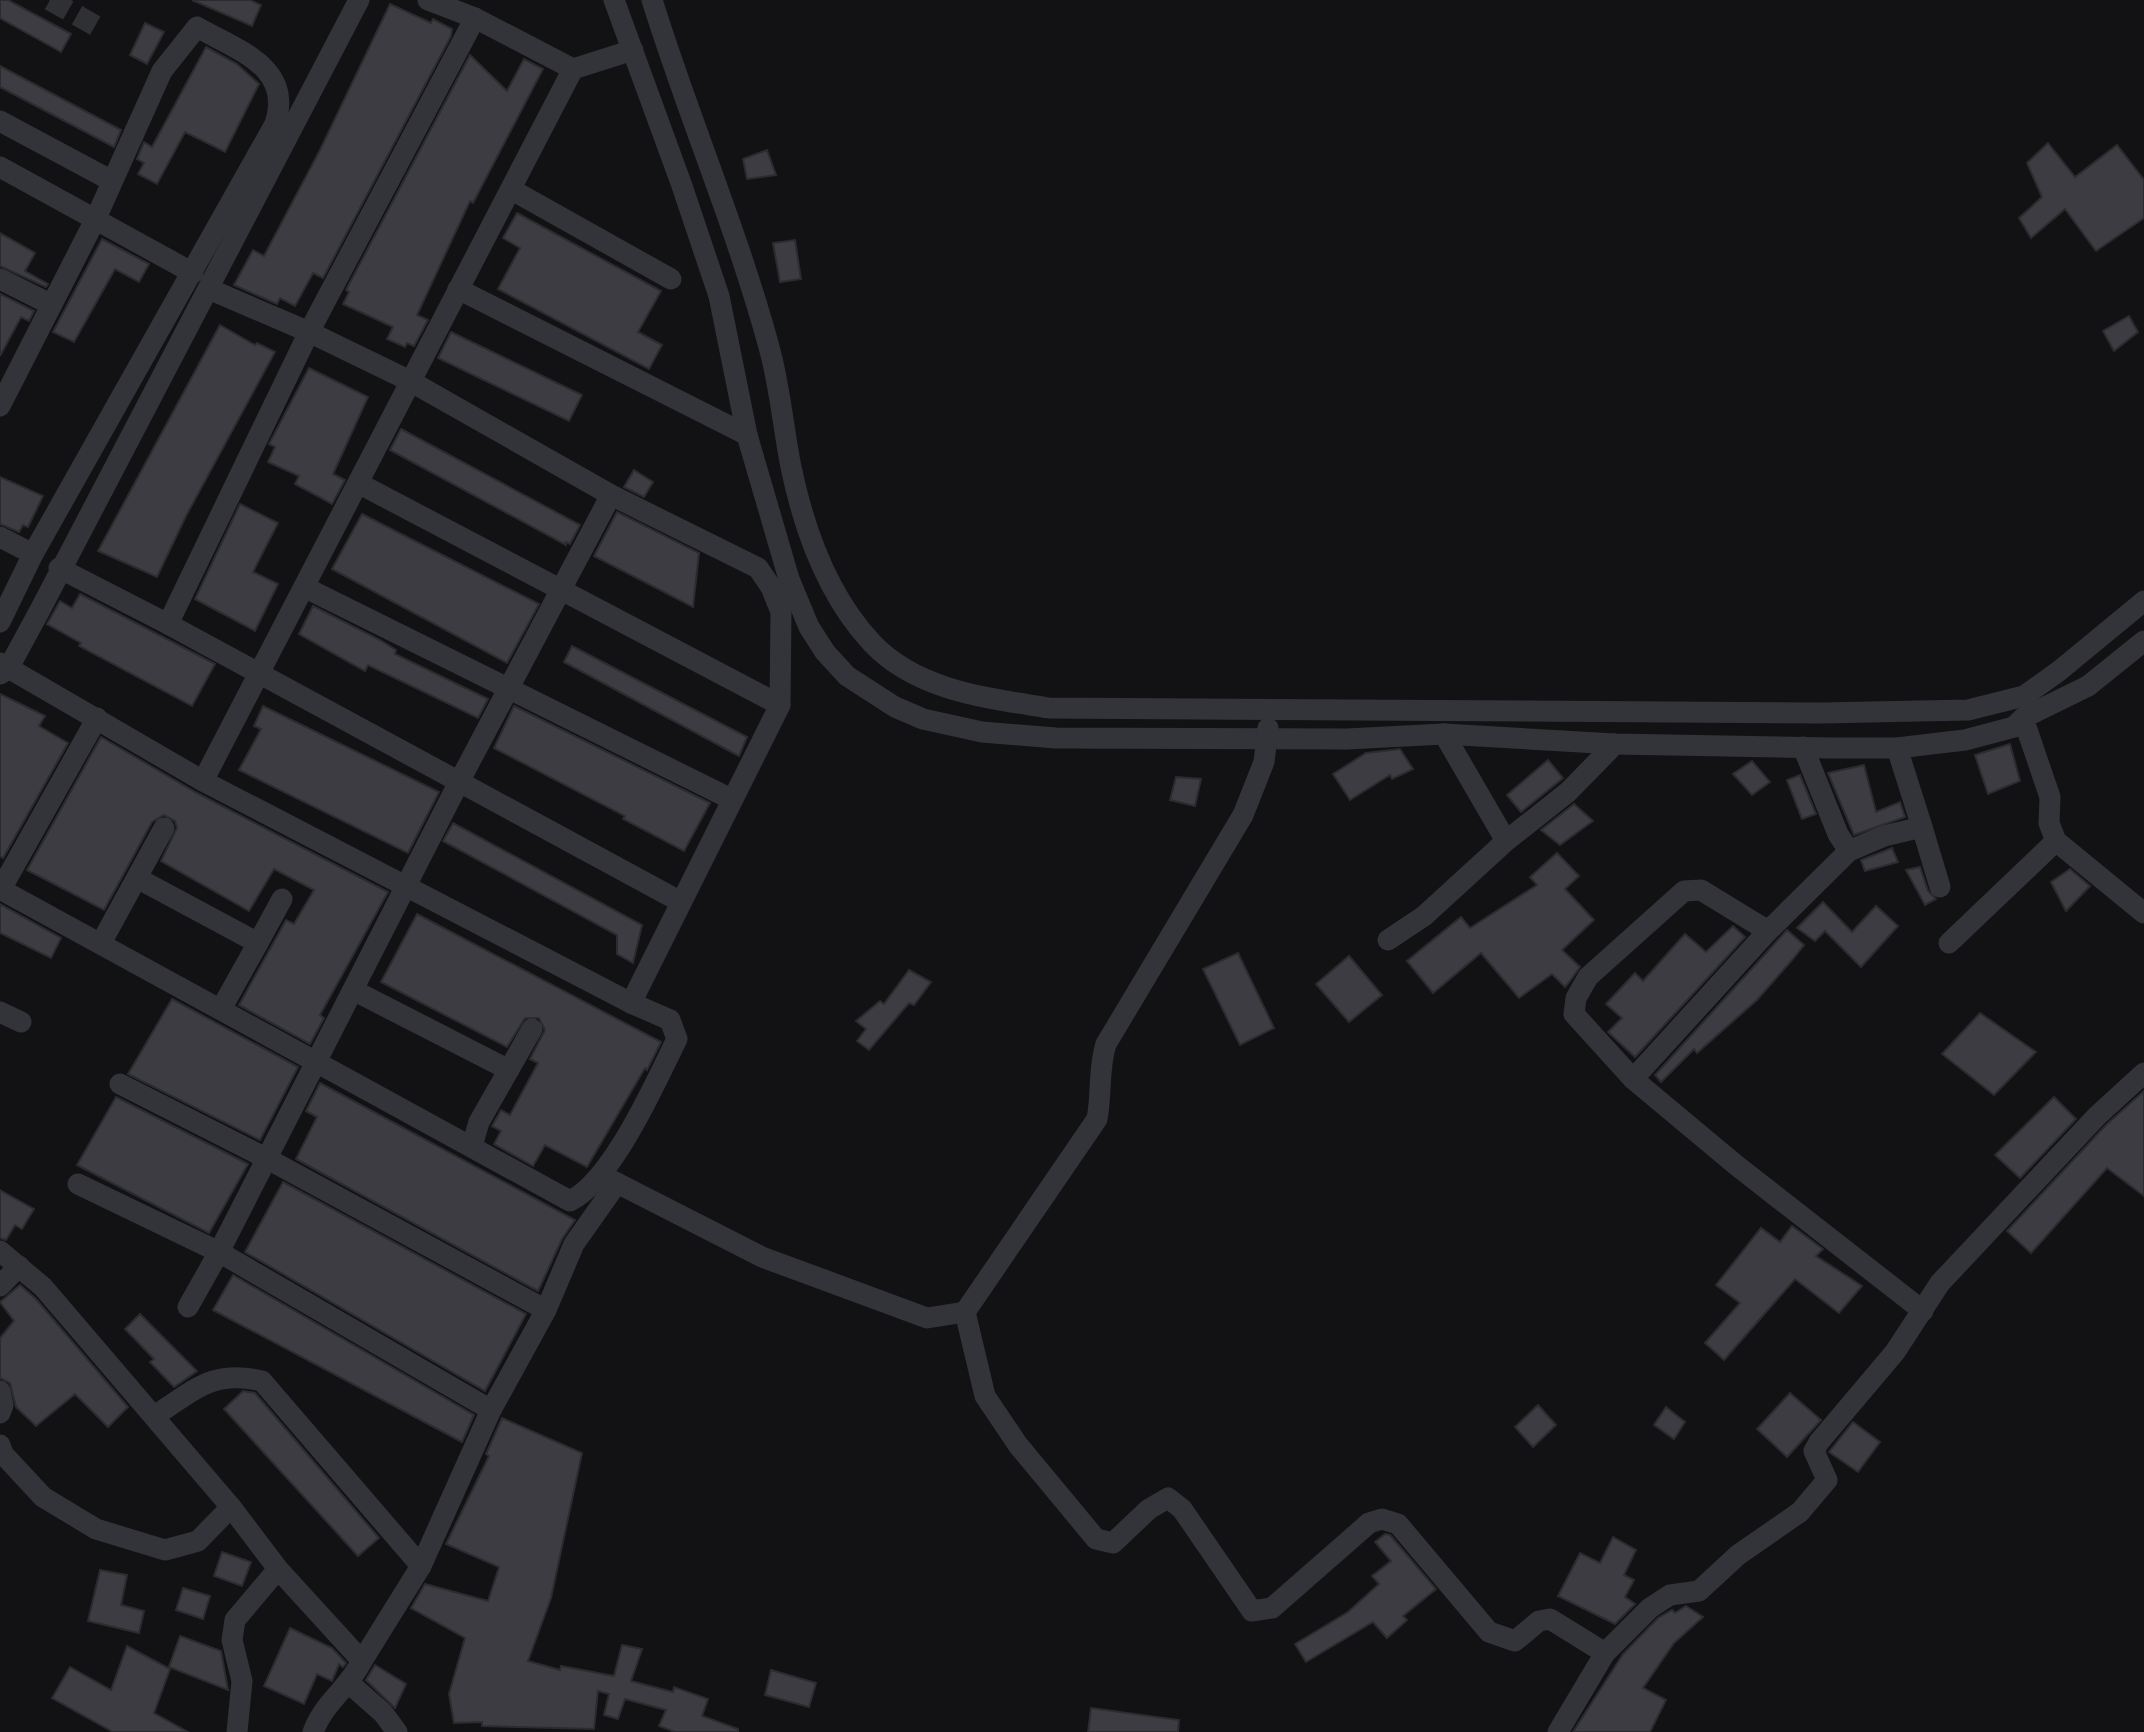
<svg xmlns="http://www.w3.org/2000/svg" width="2144" height="1732" font-family="'Nunito Sans',sans-serif">
<style>
.building{fill:#3c3c42;stroke:#2c2c30;stroke-width:2}
.lines{fill:none;stroke-linecap:round;stroke-linejoin:round}
.street-tunnel{stroke:#2f3034;stroke-width:21;stroke-dasharray:21 10;stroke-linecap:butt}
.street{stroke:#33343a;stroke-width:21}
</style>
<rect width="100%" height="100%" fill="#121214"/>
<g class="building">
<path d="M 0,0 L 8,0 L 71,34 L 61,52 L 0,18 Z"/>
<path d="M 192,0 L 250,0 L 261,5 L 252,26 Z"/>
<path d="M 390,4 L 431,23 L 433,19 L 452,29 L 451,36 L 323,278 L 313,273 L 295,306 L 280,298 L 277,304 L 234,285 L 253,250 L 264,256 L 320,150 Z"/>
<path d="M 145,23 L 164,32 L 147,64 L 130,55 Z"/>
<path d="M 206,47 L 237,64 L 259,84 L 225,152 L 185,132 L 157,184 L 138,174 L 144,163 L 137,159 L 144,142 L 152,147 Z"/>
<path d="M 470,55 L 507,91 L 524,59 L 543,69 L 473,203 L 470,201 L 417,315 L 428,320 L 414,346 L 407,343 L 405,347 L 387,339 L 393,327 L 343,304 L 349,292 L 346,290 Z"/>
<path d="M 0,66 L 121,130 L 114,147 L 0,87 Z"/>
<path d="M 2048,143 L 2075,177 L 2117,145 L 2144,180 L 2144,218 L 2096,251 L 2065,209 L 2031,238 L 2019,218 L 2042,197 L 2027,163 Z"/>
<path d="M 767,150 L 776,175 L 747,179 L 743,159 Z"/>
<path d="M 517,213 L 661,291 L 638,332 L 662,345 L 649,369 L 498,289 L 520,248 L 503,238 Z"/>
<path d="M 0,233 L 35,253 L 25,271 L 48,284 L 46,287 L 0,266 Z"/>
<path d="M 102,239 L 149,264 L 139,282 L 115,269 L 74,342 L 53,332 Z"/>
<path d="M 795,240 L 801,279 L 780,282 L 773,243 Z"/>
<path d="M 0,294 L 34,311 L 29,321 L 21,317 L 0,356 Z"/>
<path d="M 2129,316 L 2138,332 L 2114,351 L 2103,331 Z"/>
<path d="M 220,325 L 255,345 L 257,343 L 275,352 L 186,516 L 157,577 L 98,551 Z"/>
<path d="M 451,332 L 582,395 L 569,421 L 438,358 Z"/>
<path d="M 309,368 L 368,397 L 333,474 L 345,480 L 332,504 L 295,484 L 299,476 L 268,462 L 275,447 L 269,444 Z"/>
<path d="M 401,429 L 580,525 L 570,544 L 566,542 L 566,545 L 390,450 Z"/>
<path d="M 634,470 L 653,482 L 644,497 L 624,487 Z"/>
<path d="M 0,477 L 43,496 L 28,527 L 23,525 L 19,532 L 0,524 Z"/>
<path d="M 240,504 L 278,523 L 253,572 L 278,584 L 255,631 L 195,599 Z"/>
<path d="M 617,512 L 699,553 L 693,607 L 594,556 Z"/>
<path d="M 362,514 L 539,604 L 507,663 L 332,569 Z"/>
<path d="M 80,594 L 215,664 L 192,706 L 79,646 L 81,643 L 47,624 L 60,601 L 72,608 Z"/>
<path d="M 313,606 L 380,640 L 396,650 L 395,654 L 488,699 L 478,718 L 368,665 L 365,671 L 299,634 Z"/>
<path d="M 572,646 L 747,737 L 739,756 L 564,662 Z"/>
<path d="M 0,694 L 45,716 L 39,726 L 68,743 L 3,858 L 0,856 Z"/>
<path d="M 263,706 L 439,792 L 408,853 L 239,770 L 261,729 L 254,726 Z"/>
<path d="M 514,706 L 710,803 L 684,851 L 623,819 L 625,816 L 494,748 Z"/>
<path d="M 101,737 L 197,793 L 388,892 L 320,1015 L 324,1018 L 310,1044 L 239,1005 L 286,920 L 294,924 L 314,890 L 274,869 L 249,911 L 161,861 L 177,828 L 175,821 L 164,815 L 152,822 L 104,910 L 27,870 Z"/>
<path d="M 2010,744 L 2020,781 L 1988,794 L 1975,755 Z"/>
<path d="M 1400,749 L 1413,769 L 1392,779 L 1390,775 L 1350,800 L 1333,774 L 1366,753 Z"/>
<path d="M 1548,760 L 1563,778 L 1521,812 L 1507,795 Z"/>
<path d="M 1752,761 L 1770,782 L 1752,795 L 1733,774 Z"/>
<path d="M 1864,765 L 1876,812 L 1900,802 L 1905,817 L 1854,835 L 1828,773 Z"/>
<path d="M 1800,775 L 1816,814 L 1802,819 L 1787,780 Z"/>
<path d="M 1176,777 L 1201,779 L 1195,806 L 1170,800 Z"/>
<path d="M 1574,804 L 1593,821 L 1560,845 L 1541,830 Z"/>
<path d="M 453,823 L 642,925 L 633,963 L 617,954 L 617,935 L 443,841 Z"/>
<path d="M 1892,848 L 1898,862 L 1865,871 L 1861,860 Z"/>
<path d="M 1557,853 L 1579,876 L 1565,889 L 1594,920 L 1562,950 L 1580,967 L 1570,981 L 1565,987 L 1552,974 L 1519,998 L 1481,953 L 1433,993 L 1407,961 L 1461,917 L 1470,928 L 1537,885 L 1530,877 Z"/>
<path d="M 1920,867 L 1928,891 L 1936,899 L 1925,905 L 1906,870 Z"/>
<path d="M 2070,869 L 2090,886 L 2066,911 L 2051,882 Z"/>
<path d="M 1823,902 L 1852,932 L 1876,906 L 1898,926 L 1861,967 L 1825,931 L 1815,941 L 1797,928 Z"/>
<path d="M 0,904 L 61,938 L 51,958 L 0,933 Z"/>
<path d="M 417,914 L 661,1042 L 647,1070 L 645,1068 L 587,1167 L 545,1145 L 533,1166 L 494,1144 L 501,1131 L 492,1126 L 501,1110 L 510,1115 L 538,1063 L 530,1059 L 545,1030 L 539,1018 L 525,1018 L 507,1047 L 381,982 Z"/>
<path d="M 1733,926 L 1745,937 L 1635,1057 L 1608,1032 L 1622,1018 L 1606,1004 L 1635,973 L 1643,981 L 1685,934 L 1706,952 Z"/>
<path d="M 1787,930 L 1804,945 L 1792,960 L 1757,1000 L 1697,1053 L 1694,1049 L 1661,1082 L 1655,1075 Z"/>
<path d="M 1238,953 L 1274,1028 L 1240,1045 L 1203,969 Z"/>
<path d="M 1349,956 L 1382,995 L 1349,1022 L 1316,984 Z"/>
<path d="M 909,970 L 931,982 L 914,1005 L 909,1003 L 869,1050 L 857,1041 L 866,1029 L 856,1021 L 880,1001 L 884,1004 Z"/>
<path d="M 172,999 L 298,1067 L 260,1140 L 128,1074 Z"/>
<path d="M 1980,1013 L 2036,1052 L 1994,1095 L 1942,1054 Z"/>
<path d="M 320,1083 L 575,1220 L 562,1239 L 538,1291 L 296,1159 L 317,1117 L 306,1111 Z"/>
<path d="M 2144,1091 L 2144,1196 L 2107,1168 L 2031,1253 L 2007,1231 L 2106,1125 Z"/>
<path d="M 116,1097 L 248,1164 L 209,1233 L 77,1165 Z"/>
<path d="M 2054,1097 L 2076,1119 L 2020,1178 L 1995,1155 Z"/>
<path d="M 283,1182 L 526,1314 L 485,1391 L 245,1252 Z"/>
<path d="M 0,1190 L 34,1209 L 22,1229 L 15,1225 L 6,1240 L 0,1238 Z"/>
<path d="M 1792,1226 L 1823,1249 L 1816,1256 L 1862,1286 L 1839,1313 L 1795,1279 L 1724,1360 L 1705,1343 L 1740,1303 L 1716,1285 L 1761,1228 L 1780,1242 Z"/>
<path d="M 233,1275 L 474,1415 L 462,1442 L 213,1310 Z"/>
<path d="M 20,1285 L 36,1299 L 128,1407 L 108,1427 L 75,1394 L 36,1426 L 16,1407 L 10,1383 L 0,1378 L 0,1338 L 14,1321 L 0,1302 Z"/>
<path d="M 140,1314 L 197,1371 L 174,1387 L 150,1362 L 154,1359 L 125,1329 Z"/>
<path d="M 243,1391 L 255,1393 L 379,1538 L 358,1556 L 224,1409 Z"/>
<path d="M 1790,1393 L 1821,1420 L 1787,1457 L 1757,1429 Z"/>
<path d="M 1538,1405 L 1556,1425 L 1533,1447 L 1515,1427 Z"/>
<path d="M 1666,1407 L 1685,1422 L 1674,1439 L 1654,1425 Z"/>
<path d="M 502,1418 L 582,1453 L 551,1598 L 528,1661 L 560,1670 L 561,1666 L 614,1676 L 622,1645 L 642,1649 L 631,1681 L 673,1692 L 674,1687 L 708,1699 L 702,1716 L 738,1729 L 738,1732 L 675,1732 L 659,1726 L 666,1710 L 625,1699 L 618,1719 L 604,1715 L 609,1694 L 598,1691 L 594,1729 L 482,1726 L 482,1722 L 454,1723 L 449,1694 L 465,1638 L 411,1608 L 425,1584 L 488,1601 L 499,1567 L 446,1544 L 489,1456 L 486,1454 Z"/>
<path d="M 1853,1422 L 1880,1442 L 1858,1472 L 1829,1452 Z"/>
<path d="M 1385,1534 L 1390,1535 L 1436,1589 L 1403,1616 L 1407,1620 L 1387,1638 L 1373,1622 L 1306,1662 L 1295,1644 L 1348,1612 L 1379,1584 L 1372,1576 L 1391,1561 L 1375,1542 Z"/>
<path d="M 1613,1537 L 1636,1550 L 1624,1575 L 1634,1580 L 1625,1597 L 1635,1604 L 1615,1624 L 1558,1596 L 1580,1553 L 1600,1563 Z"/>
<path d="M 222,1552 L 251,1562 L 242,1586 L 214,1576 Z"/>
<path d="M 100,1570 L 127,1575 L 121,1605 L 144,1611 L 139,1633 L 88,1621 Z"/>
<path d="M 183,1588 L 210,1596 L 203,1619 L 176,1610 Z"/>
<path d="M 1686,1606 L 1703,1617 L 1674,1643 L 1643,1688 L 1666,1700 L 1650,1732 L 1573,1732 L 1623,1654 L 1658,1618 L 1672,1610 L 1675,1613 Z"/>
<path d="M 290,1628 L 332,1648 L 346,1663 L 343,1667 L 339,1664 L 332,1681 L 317,1674 L 304,1704 L 264,1686 Z"/>
<path d="M 180,1636 L 221,1651 L 228,1690 L 169,1667 Z"/>
<path d="M 127,1646 L 170,1669 L 154,1713 L 188,1732 L 113,1732 L 52,1698 L 70,1667 L 111,1690 Z"/>
<path d="M 375,1665 L 406,1684 L 395,1708 L 366,1680 Z"/>
<path d="M 771,1670 L 816,1683 L 809,1707 L 765,1695 Z"/>
<path d="M 1091,1708 L 1179,1720 L 1178,1732 L 1088,1732 Z"/>
</g>
<g class="lines">
<path class="street-tunnel" d="M 50,0 L 96,26"/>
<g class="street">
<path d="M 614,0 L 681,183 L 719,296 L 747,435 L 789,579 L 809,627 L 825,652 L 847,676 L 895,707 L 923,719 L 982,732 L 1056,738 L 1347,739 L 1444,734 L 1615,744 L 1830,748 L 1897,748 L 1965,740 L 2014,727 L 2023,718 L 2088,686 L 2144,641"/>
<path d="M 652,0 C 688,116 737,229 769,347 C 780,386 783,427 791,467 C 804,530 828,596 872,643 C 917,691 988,698 1049,708 L 1822,713 L 1968,710 L 2024,696 L 2059,671 L 2144,601"/>
<path d="M 573,69 L 633,50"/>
<path d="M 0,121 L 112,181"/>
<path d="M 0,167 L 193,273"/>
<path d="M 512,190 L 671,279"/>
<path d="M 0,279 L 50,304"/>
<path d="M 209,289 L 309,332 L 410,381 L 611,495 L 758,568 L 771,587 L 781,612 L 780,705 L 631,1003"/>
<path d="M 458,289 L 747,435"/>
<path d="M 0,406 L 96,218 L 162,71 L 197,27 C 237,50 294,67 275,124 L 33,554 L 0,622"/>
<path d="M 358,483 L 780,705"/>
<path d="M 0,537 L 33,554"/>
<path d="M 59,568 L 168,624 L 309,332 L 475,18"/>
<path d="M 304,587 L 731,799"/>
<path d="M 168,624 L 681,902"/>
<path d="M 0,663 L 203,781 L 631,1003 L 670,1020 L 677,1039 C 655,1083 613,1180 570,1201 L 0,889"/>
<path d="M 0,674 L 8,669 L 40,610 L 359,0"/>
<path d="M 2023,718 L 2050,797 L 2049,823 L 2056,841 L 2144,913"/>
<path d="M 1444,734 L 1506,841"/>
<path d="M 1803,747 L 1838,834 L 1849,851 L 1884,836 L 1922,827 L 1897,748"/>
<path d="M 203,781 L 573,69 L 475,18 L 428,0"/>
<path d="M 1922,827 L 1940,887"/>
<path d="M 137,878 L 258,943 L 282,899"/>
<path d="M 1,889 L 97,718"/>
<path d="M 1768,931 L 1701,890 L 1684,891 L 1588,977 L 1576,998 L 1574,1014 L 1633,1079 L 1736,1165 L 1923,1311"/>
<path d="M 1388,940 L 1424,916 L 1506,841 L 1568,792 L 1615,744"/>
<path d="M 101,943 L 164,828"/>
<path d="M 1949,943 L 2056,841"/>
<path d="M 353,990 L 509,1070"/>
<path d="M 221,1009 L 258,943"/>
<path d="M 0,1012 L 21,1022"/>
<path d="M 1633,1079 L 1768,931 L 1849,851"/>
<path d="M 120,1084 L 266,1158 L 546,1310"/>
<path d="M 472,1146 L 479,1122 L 532,1029"/>
<path d="M 617,1183 L 762,1257 L 927,1318 L 965,1312 L 1097,1119 C 1102,1094 1098,1069 1106,1044 L 1243,815 L 1264,762 L 1268,728"/>
<path d="M 78,1184 L 219,1252 L 459,782 L 611,495"/>
<path d="M 0,1251 L 43,1287 L 231,1507 L 278,1569 L 362,1661 L 421,1566 L 491,1410 L 546,1310 L 574,1244 L 617,1183 L 602,1176"/>
<path d="M 0,1286 L 19,1266"/>
<path d="M 188,1307 L 219,1252 L 491,1410"/>
<path d="M 965,1312 L 985,1396 L 1018,1445 L 1096,1539 L 1113,1543 L 1149,1509 L 1168,1498 L 1182,1509 L 1252,1611 L 1272,1608 L 1369,1523 L 1382,1519 L 1398,1524 L 1489,1632 L 1515,1641 L 1539,1621 L 1550,1619 L 1605,1653"/>
<path d="M 0,1391 L 3,1405 L 0,1413"/>
<path d="M 154,1416 C 194,1391 212,1369 262,1381 L 421,1566"/>
<path d="M 0,1445 L 3,1454 L 43,1497 L 96,1529 L 165,1550 L 198,1541 L 231,1507"/>
<path d="M 350,1684 L 383,1713 L 397,1732"/>
<path d="M 237,1732 L 242,1681 L 232,1640 L 235,1620 L 278,1569"/>
<path d="M 313,1732 C 324,1702 348,1689 362,1661"/>
<path d="M 1558,1732 L 1605,1653 L 1650,1608 L 1670,1595 L 1699,1591 L 1738,1555 L 1800,1512 L 1827,1480 L 1814,1451 L 1819,1442 L 1895,1352 L 1940,1283 L 2097,1116 L 2144,1073"/>
</g>
</g>
</svg>
